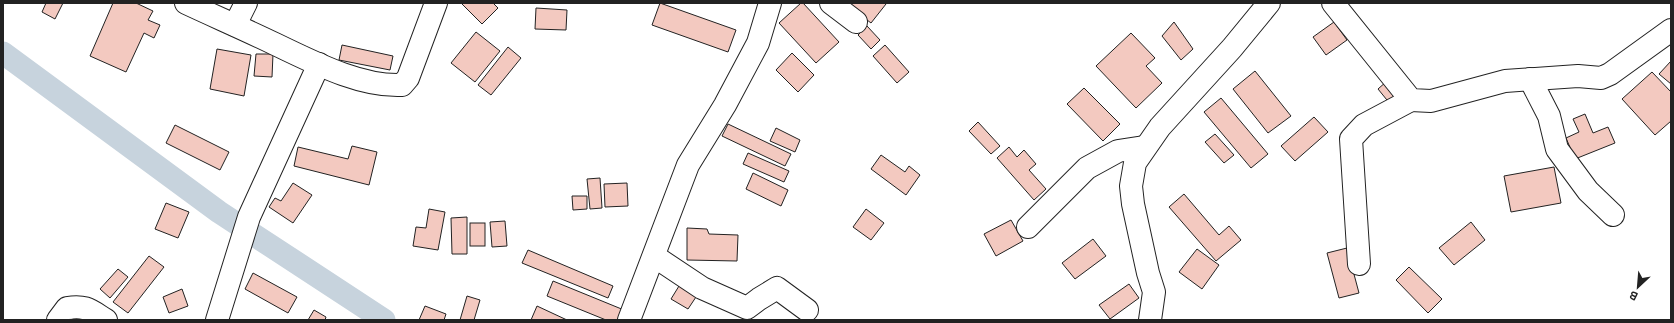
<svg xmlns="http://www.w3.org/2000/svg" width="1674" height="323" font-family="'Varela Round',sans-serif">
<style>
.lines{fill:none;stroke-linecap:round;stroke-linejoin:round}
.canal{stroke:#c7d3dd;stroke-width:23}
.building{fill:#f3c9c0;stroke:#222}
.minor-casing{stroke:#222;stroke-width:24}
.minor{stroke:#fff;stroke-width:22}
</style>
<rect width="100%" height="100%" fill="#fff"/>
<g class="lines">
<path class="canal" d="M 3,53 L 219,212 L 384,320"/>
</g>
<g class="building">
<path d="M 46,3 L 63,3 L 55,19 L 42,12 Z"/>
<path d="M 113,3 L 136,3 L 153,11 L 148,20 L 160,25 L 154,38 L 144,33 L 126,72 L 90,56 Z"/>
<path d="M 461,3 L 493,3 L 498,8 L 482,24 Z"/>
<path d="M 660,3 L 736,30 L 728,52 L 652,25 Z"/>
<path d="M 801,3 L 803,3 L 839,42 L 816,63 L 779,23 Z"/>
<path d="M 845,3 L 884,3 L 886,4 L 871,23 Z"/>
<path d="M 536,8 L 567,10 L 566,30 L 535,29 Z"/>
<path d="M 1174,22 L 1193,49 L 1181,60 L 1162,36 Z"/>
<path d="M 1334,22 L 1347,40 L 1326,55 L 1313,37 Z"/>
<path d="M 867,26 L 880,40 L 871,49 L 858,35 Z"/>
<path d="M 476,32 L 500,51 L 475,82 L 451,63 Z"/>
<path d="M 1131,33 L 1155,58 L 1146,66 L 1162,83 L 1136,108 L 1096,66 Z"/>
<path d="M 342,45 L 393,56 L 390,70 L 339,60 Z"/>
<path d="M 885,45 L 909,72 L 897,83 L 873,56 Z"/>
<path d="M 508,47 L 521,58 L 491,95 L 478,85 Z"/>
<path d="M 217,49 L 251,55 L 244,96 L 210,89 Z"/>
<path d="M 792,53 L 814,75 L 798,92 L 776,70 Z"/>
<path d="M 256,54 L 273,54 L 272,77 L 254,76 Z"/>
<path d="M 1671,61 L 1671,84 L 1659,74 Z"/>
<path d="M 1255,71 L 1291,116 L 1268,133 L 1233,89 Z"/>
<path d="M 1652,72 L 1671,92 L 1671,121 L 1655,135 L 1622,99 Z"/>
<path d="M 1387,81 L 1401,97 L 1391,105 L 1378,89 Z"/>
<path d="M 1084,88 L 1120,124 L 1103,141 L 1067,104 Z"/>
<path d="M 1221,98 L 1268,154 L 1251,168 L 1204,112 Z"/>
<path d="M 1585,114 L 1593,133 L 1608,127 L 1615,143 L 1575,159 L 1566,138 L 1579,132 L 1573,119 Z"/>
<path d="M 1314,117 L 1328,132 L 1295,161 L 1281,146 Z"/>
<path d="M 978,122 L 1000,146 L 991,154 L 969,131 Z"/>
<path d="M 728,124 L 791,154 L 785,166 L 722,136 Z"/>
<path d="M 175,125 L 229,152 L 220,170 L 166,143 Z"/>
<path d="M 776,128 L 800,140 L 795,152 L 770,141 Z"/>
<path d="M 1215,134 L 1234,155 L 1224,163 L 1205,142 Z"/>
<path d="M 352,146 L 377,152 L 369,185 L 294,166 L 298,147 L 348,159 Z"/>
<path d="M 1009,147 L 1017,157 L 1024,150 L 1036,164 L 1029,170 L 1046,189 L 1034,200 L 997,158 Z"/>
<path d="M 748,153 L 789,171 L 784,182 L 743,164 Z"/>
<path d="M 881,155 L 905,172 L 909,166 L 920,175 L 906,195 L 871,169 Z"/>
<path d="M 1554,167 L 1561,203 L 1511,212 L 1504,176 Z"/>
<path d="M 753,173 L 788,190 L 781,206 L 746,189 Z"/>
<path d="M 600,178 L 602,208 L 590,209 L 587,179 Z"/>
<path d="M 293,183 L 312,195 L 293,223 L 269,207 L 275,198 L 281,201 Z"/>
<path d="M 627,183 L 628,206 L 605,207 L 604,184 Z"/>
<path d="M 1184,194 L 1219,235 L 1229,226 L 1241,240 L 1216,261 L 1169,207 Z"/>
<path d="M 572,196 L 587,196 L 587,209 L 573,210 Z"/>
<path d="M 166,203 L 189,212 L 178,238 L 155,229 Z"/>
<path d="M 429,209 L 445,212 L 438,250 L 413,246 L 416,227 L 426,228 Z"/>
<path d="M 866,209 L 884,223 L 871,240 L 853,227 Z"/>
<path d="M 467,217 L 467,254 L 452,254 L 451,218 Z"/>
<path d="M 1011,220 L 1023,241 L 996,256 L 984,234 Z"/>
<path d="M 505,221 L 507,246 L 492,247 L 490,222 Z"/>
<path d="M 1471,222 L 1485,240 L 1454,265 L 1439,248 Z"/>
<rect x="470" y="223" width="15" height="23"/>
<path d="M 687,228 L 707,229 L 709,234 L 738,235 L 737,261 L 687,260 Z"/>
<path d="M 1093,239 L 1106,256 L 1075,279 L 1062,263 Z"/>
<path d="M 1347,248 L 1359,293 L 1339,298 L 1327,253 Z"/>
<path d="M 1197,249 L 1219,265 L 1202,289 L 1179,272 Z"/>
<path d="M 528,250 L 613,286 L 608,298 L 522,263 Z"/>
<path d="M 149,256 L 164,267 L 128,313 L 113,302 Z"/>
<path d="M 1409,267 L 1442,299 L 1428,313 L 1396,280 Z"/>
<path d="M 118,269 L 128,277 L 110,298 L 100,289 Z"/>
<path d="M 253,273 L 297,297 L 288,313 L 245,289 Z"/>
<path d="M 553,281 L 624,310 L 620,320 L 606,320 L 547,296 Z"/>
<path d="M 1129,284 L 1139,298 L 1110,319 L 1099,305 Z"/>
<path d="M 679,286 L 696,297 L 688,309 L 671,299 Z"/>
<path d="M 182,289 L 188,306 L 169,313 L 163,297 Z"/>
<path d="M 467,296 L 480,300 L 474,320 L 460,320 Z"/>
<path d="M 425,306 L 446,314 L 444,320 L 419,320 Z"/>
<path d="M 537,306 L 567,320 L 531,320 Z"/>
<path d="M 314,310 L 326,317 L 325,320 L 308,320 Z"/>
</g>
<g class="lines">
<g class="minor-casing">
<g id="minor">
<path d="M 186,3 C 216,17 246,30 275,44 C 313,62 360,87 402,85 L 408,78 L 436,3"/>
<path d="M 831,3 L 856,22"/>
<path d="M 1333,3 L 1411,100 L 1431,101 L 1505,81 L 1578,76 L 1601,78 L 1610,74 L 1671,30"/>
<path d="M 235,25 L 246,3"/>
<path d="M 1530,79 L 1549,116 L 1557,149 L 1588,191 L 1613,215"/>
<path d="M 1028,227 L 1087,168 L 1118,151 L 1144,147"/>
<path d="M 654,256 L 702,288 L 747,308 L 759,299 L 777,288 L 807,310"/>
<path d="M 1359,264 L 1351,139 L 1364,125 L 1411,100"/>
<path d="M 58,320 L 67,308 C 86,305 90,310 106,320"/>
<path d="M 217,320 L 249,217 L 319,64"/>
<path d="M 629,320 L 688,165 L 725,105 L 758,43 L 770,3"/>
<path d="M 1150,320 L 1154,292 L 1148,273 L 1133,204 L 1131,186 L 1135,163 L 1160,127 L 1232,48 L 1269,3"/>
</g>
</g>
<use href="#minor" class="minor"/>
</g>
<rect width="1674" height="323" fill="none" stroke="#222222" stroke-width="8"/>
<g transform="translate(1638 287) rotate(206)" stroke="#ffffff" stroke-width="3" paint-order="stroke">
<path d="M0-3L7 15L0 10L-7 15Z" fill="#222222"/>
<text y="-6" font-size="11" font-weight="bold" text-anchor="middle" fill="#222222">B</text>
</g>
</svg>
